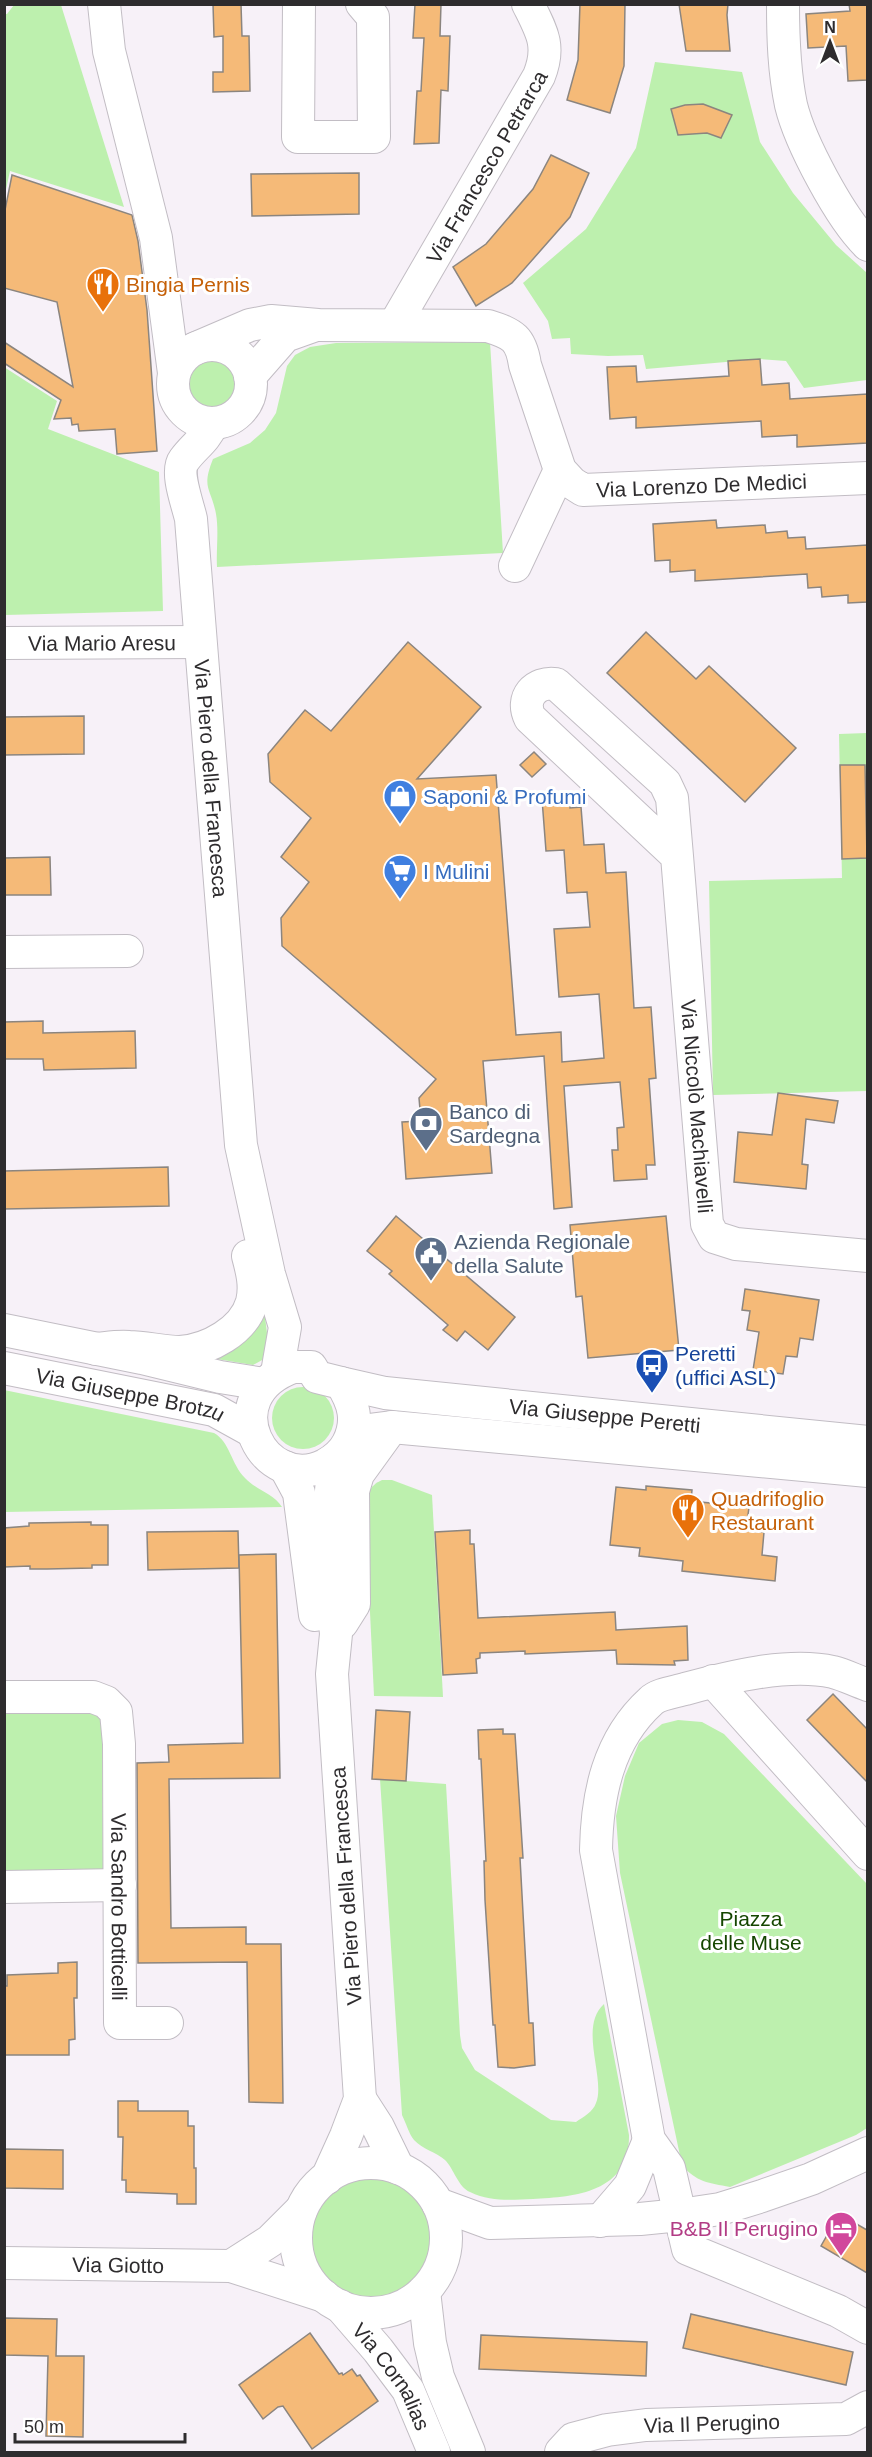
<svg xmlns="http://www.w3.org/2000/svg" width="872" height="2457" font-family="Helvetica,sans-serif">
<style>
.green{fill:#bdf0ae}
.building{fill:#f5ba78;stroke:#8b857f;stroke-width:1.5}
.lines{fill:none;stroke-linecap:round;stroke-linejoin:round}
.minor-casing{stroke:#c2bdc4;stroke-width:34}
.minor{stroke:#fff;stroke-width:32}
.labels{text-anchor:middle;dominant-baseline:central;stroke-width:6;stroke-linejoin:round;paint-order:stroke}
.street-label{font-size:21px;fill:#2e2c2e;stroke:#fff}
.food-label{font-size:21px;fill:#c56008;stroke:#fff;text-anchor:start}
.shop-label{font-size:21px;fill:#366cbe;stroke:#fff;text-anchor:start}
.service-label{font-size:21px;fill:#4e5e75;stroke:#fff;text-anchor:start}
.transit-label{font-size:21px;fill:#164399;stroke:#fff;text-anchor:start}
.park-label{font-size:21px;fill:#154600;stroke:#fff}
.hotel-label{font-size:21px;fill:#b23c85;stroke:#fff;text-anchor:end}
</style>
<rect width="100%" height="100%" fill="#f7f1f8"/>
<g class="green">
<path d="M 14,5 L 61,5 L 124,207 L 10,171 L 5,194 L 5,14 L 7,14 Z"/>
<path d="M 655,62 L 742,72 L 760,142 L 793,193 L 836,245 L 867,273 L 867,380 L 804,388 L 786,361 L 760,359 L 646,369 L 643,355 L 608,356 L 571,354 L 570,338 L 552,339 L 548,321 L 523,283 L 586,229 L 636,148 Z"/>
<path d="M 490,342 L 503,553 L 217,567 C 216,550 219,531 216,514 C 211,487 201,489 213,459 L 250,443 L 265,430 L 276,413 L 287,366 L 295,355 L 310,347 L 336,343 Z"/>
<circle cx="215" cy="385" r="27"/>
<path d="M 4,367 L 57,401 L 48,429 L 159,472 L 163,611 L 5,615 Z"/>
<path d="M 867,733 L 867,1091 L 713,1095 L 709,881 L 842,878 L 839,734 Z"/>
<path d="M 263,1301 L 268,1341 L 264,1359 L 253,1365 L 199,1356 Z"/>
<circle cx="303" cy="1418" r="31"/>
<path d="M 4,1390 L 214,1433 C 230,1442 231,1464 245,1478 C 256,1490 273,1493 282,1507 L 5,1512 Z"/>
<path d="M 382,1480 L 392,1480 L 432,1495 L 443,1697 L 374,1696 L 365,1507 C 367,1494 369,1486 382,1480 Z"/>
<path d="M 102,1713 L 103,1870 L 5,1872 L 4,1714 Z"/>
<path d="M 678,1720 L 702,1722 L 724,1734 L 867,1884 L 867,2128 L 856,2135 L 730,2187 C 709,2183 696,2182 682,2165 L 620,1873 L 616,1816 L 625,1776 L 639,1743 L 662,1724 Z"/>
<path d="M 380,1779 L 446,1784 L 460,2035 L 462,2048 L 475,2070 L 551,2120 L 576,2122 C 583,2117 593,2112 596,2103 C 606,2079 578,2027 604,2004 L 629,2135 C 630,2192 576,2197 533,2199 C 510,2200 491,2202 470,2192 C 458,2187 454,2169 445,2160 C 436,2152 422,2149 414,2140 C 409,2134 406,2123 402,2115 Z"/>
<circle cx="371" cy="2238" r="64"/>
</g>
<g class="building">
<path d="M 213,4 L 241,4 L 242,36 L 249,36 L 250,91 L 213,92 L 213,72 L 223,72 L 223,36 L 214,37 Z"/>
<path d="M 415,4 L 441,4 L 440,36 L 450,36 L 448,91 L 441,90 L 439,143 L 414,144 L 417,91 L 421,91 L 424,38 L 413,38 Z"/>
<path d="M 580,4 L 625,4 L 624,66 L 610,113 L 567,100 L 578,60 Z"/>
<path d="M 679,4 L 728,4 L 727,15 L 730,51 L 686,51 Z"/>
<path d="M 849,4 L 867,4 L 867,80 L 848,81 L 846,46 L 808,48 L 806,14 L 850,11 Z"/>
<path d="M 703,104 L 732,115 L 721,138 L 707,133 L 678,135 L 671,109 L 685,105 Z"/>
<path d="M 551,155 L 589,173 L 570,217 L 512,283 L 476,306 L 453,267 L 486,244 L 533,189 Z"/>
<path d="M 359,173 L 359,214 L 252,216 L 251,174 Z"/>
<path d="M 12,175 L 132,215 L 138,241 L 147,310 L 157,451 L 117,454 L 115,429 L 79,431 L 78,424 L 72,425 L 71,418 L 54,419 L 61,400 L 4,363 L 4,342 L 73,387 L 57,302 L 4,288 L 4,215 Z"/>
<path d="M 760,359 L 762,385 L 789,383 L 790,399 L 867,394 L 867,443 L 797,447 L 797,435 L 762,437 L 761,421 L 636,428 L 636,417 L 610,419 L 607,367 L 636,366 L 637,382 L 729,376 L 728,361 Z"/>
<path d="M 716,520 L 717,528 L 765,525 L 766,533 L 787,531 L 788,538 L 805,537 L 806,549 L 867,545 L 867,602 L 848,603 L 848,595 L 822,597 L 821,587 L 808,588 L 807,574 L 695,581 L 695,570 L 670,572 L 670,560 L 655,561 L 653,524 Z"/>
<path d="M 646,632 L 696,679 L 709,666 L 796,748 L 745,802 L 607,673 Z"/>
<path d="M 408,642 L 481,707 L 417,779 L 496,775 L 516,1035 L 561,1032 L 562,1062 L 604,1058 L 599,994 L 559,997 L 554,929 L 590,927 L 587,892 L 567,893 L 564,850 L 546,851 L 542,799 L 570,797 L 570,808 L 581,807 L 584,845 L 604,844 L 606,873 L 626,872 L 634,1008 L 651,1007 L 656,1078 L 649,1079 L 655,1165 L 646,1165 L 647,1179 L 614,1181 L 612,1150 L 618,1150 L 617,1128 L 624,1127 L 620,1082 L 564,1086 L 572,1207 L 554,1209 L 544,1056 L 483,1061 L 492,1173 L 406,1179 L 402,1122 L 421,1121 L 419,1098 L 436,1079 L 282,946 L 281,918 L 309,882 L 281,857 L 311,818 L 270,782 L 268,754 L 305,710 L 331,731 Z"/>
<path d="M 84,716 L 84,754 L 4,755 L 4,717 Z"/>
<path d="M 534,752 L 546,764 L 532,777 L 520,765 Z"/>
<path d="M 840,765 L 865,765 L 867,858 L 842,859 Z"/>
<path d="M 50,857 L 51,895 L 4,895 L 4,858 Z"/>
<path d="M 43,1021 L 43,1033 L 135,1031 L 136,1068 L 44,1070 L 43,1059 L 4,1059 L 4,1022 Z"/>
<path d="M 778,1093 L 838,1101 L 834,1123 L 806,1119 L 802,1164 L 808,1165 L 806,1189 L 734,1182 L 738,1132 L 772,1135 Z"/>
<path d="M 168,1167 L 169,1206 L 4,1209 L 4,1171 Z"/>
<path d="M 396,1216 L 515,1317 L 488,1350 L 465,1331 L 457,1341 L 443,1330 L 448,1325 L 389,1274 L 392,1271 L 367,1251 Z"/>
<path d="M 666,1216 L 679,1350 L 588,1358 L 582,1296 L 576,1297 L 570,1225 Z"/>
<path d="M 745,1289 L 819,1300 L 813,1340 L 800,1338 L 797,1357 L 786,1356 L 783,1374 L 753,1370 L 759,1332 L 747,1330 L 750,1311 L 742,1310 Z"/>
<path d="M 646,1486 L 692,1490 L 691,1501 L 749,1507 L 746,1531 L 764,1532 L 762,1555 L 777,1557 L 775,1581 L 682,1571 L 683,1561 L 639,1556 L 640,1548 L 610,1545 L 616,1487 L 646,1490 Z"/>
<path d="M 91,1522 L 91,1525 L 108,1525 L 108,1565 L 92,1565 L 92,1568 L 47,1569 L 30,1569 L 30,1566 L 4,1567 L 4,1528 L 29,1526 L 29,1523 Z"/>
<path d="M 470,1530 L 470,1544 L 474,1544 L 478,1618 L 615,1612 L 616,1630 L 687,1626 L 688,1660 L 674,1661 L 675,1665 L 617,1664 L 616,1650 L 525,1654 L 525,1651 L 480,1653 L 480,1658 L 476,1659 L 477,1673 L 443,1675 L 435,1532 Z"/>
<path d="M 238,1531 L 239,1568 L 148,1570 L 147,1532 Z"/>
<path d="M 276,1554 L 280,1778 L 169,1779 L 171,1928 L 246,1927 L 246,1944 L 281,1944 L 283,2103 L 249,2102 L 247,1962 L 138,1963 L 137,1763 L 169,1762 L 168,1745 L 243,1743 L 239,1555 Z"/>
<path d="M 833,1694 L 867,1729 L 867,1782 L 807,1720 Z"/>
<path d="M 376,1710 L 410,1712 L 406,1781 L 372,1779 Z"/>
<path d="M 503,1729 L 503,1734 L 515,1734 L 523,1858 L 520,1858 L 529,2023 L 533,2023 L 535,2065 L 514,2068 L 498,2067 L 495,2025 L 493,2025 L 485,1900 L 484,1861 L 486,1861 L 481,1759 L 479,1759 L 478,1730 Z"/>
<path d="M 77,1962 L 77,1998 L 74,1998 L 75,2039 L 69,2040 L 69,2055 L 4,2055 L 4,1986 L 7,1986 L 7,1975 L 58,1973 L 58,1963 Z"/>
<path d="M 118,2101 L 138,2101 L 138,2111 L 188,2111 L 188,2126 L 194,2126 L 194,2168 L 196,2168 L 196,2204 L 177,2204 L 177,2194 L 126,2192 L 126,2180 L 122,2180 L 123,2137 L 118,2137 Z"/>
<path d="M 4,2149 L 63,2150 L 63,2189 L 4,2188 Z"/>
<path d="M 839,2214 L 867,2230 L 867,2273 L 821,2246 Z"/>
<path d="M 691,2314 L 853,2352 L 846,2385 L 683,2348 Z"/>
<path d="M 4,2318 L 57,2319 L 56,2356 L 84,2356 L 83,2437 L 46,2436 L 48,2356 L 4,2355 Z"/>
<path d="M 310,2333 L 339,2374 L 342,2373 L 343,2375 L 352,2369 L 357,2376 L 360,2375 L 378,2401 L 312,2449 L 283,2406 L 278,2407 L 263,2419 L 239,2385 Z"/>
<path d="M 481,2335 L 647,2342 L 646,2376 L 479,2369 Z"/>
</g>
<g class="lines">
<g class="minor-casing">
<g id="minor">
<path d="M 104,4 L 109,51 L 156,238 L 174,373"/>
<path d="M 299,4 L 298,137 L 374,137 L 373,17 L 362,4"/>
<path d="M 783,4 C 783,39 784,71 791,105 C 800,142 840,218 868,245"/>
<path id="s1" d="M 395,324 L 539,76 C 551,46 542,32 528,4"/>
<circle cx="212" cy="384" r="39"/>
<path id="s2" d="M 194,349 L 250,325 L 271,321 L 318,325 L 488,326 C 513,334 521,338 525,365 L 560,470 L 572,483 L 583,490 L 868,478"/>
<path d="M 250,376 L 285,336 L 316,325"/>
<path id="s3" d="M 213,423 C 204,442 195,445 184,460 C 175,472 188,505 191,519 L 241,1145 L 269,1274 L 285,1327 L 277,1373"/>
<path d="M 515,566 L 560,470"/>
<path id="s4" d="M 4,643 L 200,642"/>
<path id="s5" d="M 677,856 L 530,718 C 520,698 535,681 556,684 L 665,783 L 672,798 L 677,856 L 707,1224 L 714,1237 L 736,1244 L 868,1256"/>
<path d="M 4,952 L 127,951"/>
<path d="M 4,1330 L 142,1358 L 220,1377 L 264,1384"/>
<path d="M 96,1349 C 107,1348 118,1346 129,1347 C 146,1347 162,1352 180,1352 C 208,1350 244,1331 252,1302 C 256,1286 252,1271 248,1256"/>
<path d="M 293,1367 L 311,1367 L 317,1377 L 341,1383 C 354,1403 359,1421 348,1443 C 343,1453 334,1460 325,1465 C 265,1495 211,1397 293,1367 Z"/>
<path id="s6" d="M 4,1368 L 214,1410 L 252,1431"/>
<path id="s7" d="M 341,1383 L 385,1393 L 868,1442"/>
<path d="M 353,1432 L 392,1427 L 868,1471"/>
<path d="M 285,1467 L 299,1493 L 315,1615"/>
<path d="M 342,1623 L 354,1604 L 353,1491 L 358,1474 L 392,1427"/>
<path d="M 713,1681 L 868,1854"/>
<path d="M 868,1685 C 856,1681 845,1675 833,1672 C 788,1662 729,1677 685,1689 C 675,1692 658,1694 651,1701 C 608,1740 597,1795 596,1850 L 649,2140 L 669,2168 L 688,2249 L 838,2311 L 868,2328"/>
<path id="s8" d="M 4,1697 L 93,1697 L 106,1702 L 116,1712 L 119,1744 L 120,2023 L 167,2023"/>
<path d="M 4,1887 L 120,1885"/>
<path d="M 360,2099 L 378,2127 L 398,2168"/>
<circle cx="371" cy="2238" r="75"/>
<path d="M 327,2178 L 346,2136 L 360,2099 L 332,1674 L 336,1634 L 327,1532 L 334,1460"/>
<path d="M 438,2204 L 490,2223 L 640,2219 L 680,2215 L 720,2209 L 762,2196 L 811,2179 L 868,2153"/>
<path d="M 600,2221 L 630,2186 L 649,2140"/>
<path id="s9" d="M 4,2263 L 231,2266 L 324,2296"/>
<path d="M 231,2266 L 270,2241 L 301,2210"/>
<path d="M 424,2291 L 430,2343 L 438,2377 L 469,2452"/>
<path id="s10" d="M 340,2306 L 378,2350 L 408,2390 L 434,2452"/>
<path id="s11" d="M 561,2452 L 573,2439 L 607,2430 L 646,2425 L 846,2419 L 868,2407"/>
</g>
</g>
<use href="#minor" class="minor"/>
</g>
<defs>
<g id="restaurant-pin" transform="scale(1.725)"><path d="M0 17L-7.5 6A9.5 9.5 0 1 1 7.5 6Z" fill="#e8710a" stroke="#fff"/><path d="M-5-6h1v4h1v-4h1v4h1v-4h1v5L-1.5 .5V6h-2V.5L-5-1ZM5-6V6H3V1.5H1.5Q1.5-4 5-6Z" fill="#fff"/></g>
<g id="shop-pin" transform="scale(1.725)"><path d="M0 17L-7.5 6A9.5 9.5 0 1 1 7.5 6Z" fill="#3f7fe0" stroke="#fff"/><path d="M-5-2.5h2.3a2.7 3.5 0 0 1 5.4 0H5L5.5 6h-11ZM-1.5-2.5h3a1.5 2.3 0 0 0-3 0Z" fill="#fff"/></g>
<g id="supermarket-pin" transform="scale(1.725)"><path d="M0 17L-7.5 6A9.5 9.5 0 1 1 7.5 6Z" fill="#3f7fe0" stroke="#fff"/><path d="M-6-5.5h2.5l.6 2H6L4.5 2H-2.5L-4.4-4H-6ZM-1.5 3.2a1.3 1.3 0 1 0 .1 0ZM3 3.2a1.3 1.3 0 1 0 .1 0Z" fill="#fff"/></g>
<g id="bank-pin" transform="scale(1.725)"><path d="M0 17L-7.5 6A9.5 9.5 0 1 1 7.5 6Z" fill="#5c6f8a" stroke="#fff"/><path d="M-6-4H6V4H-6ZM0-2.3a2.3 2.3 0 1 0 0 4.6a2.3 2.3 0 1 0 0-4.6Z" fill="#fff"/></g>
<g id="civic-pin" transform="scale(1.725)"><path d="M0 17L-7.5 6A9.5 9.5 0 1 1 7.5 6Z" fill="#5c6f8a" stroke="#fff"/><path d="M-.6-6.5H3V-4.5H.6V-3L4-1V1h2V6H-6V1h2V-1L-.6-3ZM-1.2 2.5V6h2.4V2.5Z" fill="#fff"/></g>
<g id="bus-pin" transform="scale(1.725)"><path d="M0 17L-7.5 6A9.5 9.5 0 1 1 7.5 6Z" fill="#1a4fb4" stroke="#fff"/><path d="M-5-6H5V4H4V6H2V4H-2V6H-4V4H-5ZM-3.5-4V0h7V-4ZM-3.5 1.2v1.5H-2V1.2ZM2 1.2v1.5H3.5V1.2Z" fill="#fff"/></g>
<g id="hotel-pin" transform="scale(1.725)"><path d="M0 17L-7.5 6A9.5 9.5 0 1 1 7.5 6Z" fill="#d1479c" stroke="#fff"/><path d="M-6-4.5h1.5V1H6V5H4.5V3h-9V5H-6ZM-4 0a1.8 1.8 0 1 1 3.6 0ZM.5 0V-2.5h3Q6-2.5 6 0Z" fill="#fff"/></g>
</defs>
<g fill-rule="evenodd">
<use href="#restaurant-pin" x="103" y="284"/>
<use href="#shop-pin" x="400" y="796"/>
<use href="#supermarket-pin" x="400" y="871"/>
<use href="#bank-pin" x="426" y="1123"/>
<use href="#civic-pin" x="431" y="1253"/>
<use href="#bus-pin" x="652" y="1365"/>
<use href="#restaurant-pin" x="688" y="1510"/>
<use href="#hotel-pin" x="841" y="2228"/>
</g>
<g class="labels">
<g class="street-label">
<text stroke="none"><textPath href="#s1" startOffset="182">Via Francesco Petrarca</textPath></text>
<text stroke="none"><textPath href="#s2" startOffset="618">Via Lorenzo De Medici</textPath></text>
<text stroke="none"><textPath href="#s4" startOffset="98">Via Mario Aresu</textPath></text>
<text stroke="none"><textPath href="#s3" startOffset="368">Via Piero della Francesca</textPath></text>
<text stroke="none"><textPath href="#s5" startOffset="729">Via Niccolò Machiavelli</textPath></text>
<text stroke="none"><textPath href="#s6" startOffset="129">Via Giuseppe Brotzu</textPath></text>
<text stroke="none"><textPath href="#s7" startOffset="266">Via Giuseppe Peretti</textPath></text>
<text transform="translate(346 1886) rotate(-94)">Via Piero della Francesca</text>
<text stroke="none"><textPath href="#s8" startOffset="312">Via Sandro Botticelli</textPath></text>
<text stroke="none"><textPath href="#s9" startOffset="114">Via Giotto</textPath></text>
<text stroke="none"><textPath href="#s10" startOffset="88">Via Cornalias</textPath></text>
<text stroke="none"><textPath href="#s11" startOffset="158">Via Il Perugino</textPath></text>
</g>
<g class="food-label">
<text x="126" y="284">Bingia Pernis</text>
<text x="711" y="1498">Quadrifoglio<tspan x="711" dy="24">Restaurant</tspan></text>
</g>
<g class="shop-label">
<text x="423" y="796">Saponi &amp; Profumi</text>
<text x="423" y="871">I Mulini</text>
</g>
<g class="service-label">
<text x="449" y="1111">Banco di<tspan x="449" dy="24">Sardegna</tspan></text>
<text x="454" y="1241">Azienda Regionale<tspan x="454" dy="24">della Salute</tspan></text>
</g>
<g class="transit-label">
<text x="675" y="1353">Peretti<tspan x="675" dy="24">(uffici ASL)</tspan></text>
</g>
<g class="park-label">
<text x="751" y="1918">Piazza<tspan x="751" dy="24">delle Muse</tspan></text>
</g>
<g class="hotel-label">
<text x="818" y="2228">B&amp;B Il Perugino</text>
</g>
</g>
<rect width="872" height="2457" fill="none" stroke="#2e2c2e" stroke-width="12"/>
<g transform="translate(830 42)" stroke="#ffffff" stroke-width="4.5" paint-order="stroke">
<path d="M0-4.5L10 22L0 15L-10 22Z" fill="#2e2c2e"/>
<text y="-9" font-size="16" font-weight="bold" text-anchor="middle" fill="#2e2c2e">N</text>
</g>
<path d="M15 2433v9h170v-9" fill="none" stroke="#2e2c2e" stroke-width="3"/>
<text x="24" y="2433" font-size="18" fill="#2e2c2e" stroke="#ffffff" stroke-width="4.5" paint-order="stroke">50 m</text>
</svg>
